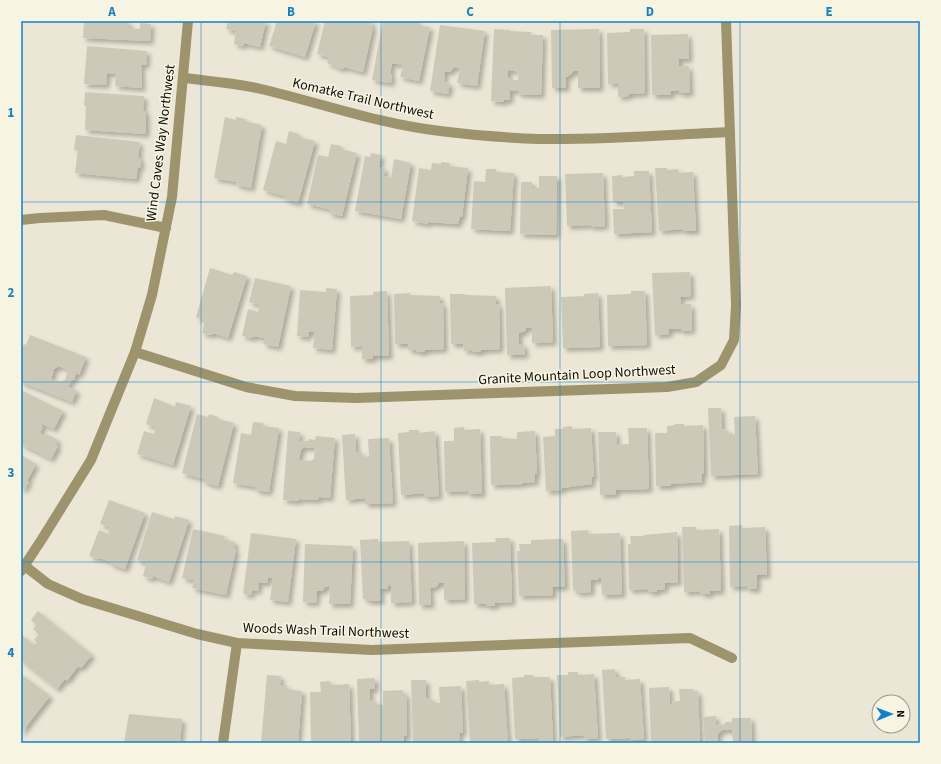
<svg xmlns="http://www.w3.org/2000/svg" width="941" height="764" font-family="'Source Sans 3',sans-serif">
<style>
.building{fill:#cdc9b8;fill-rule:evenodd;filter:url(#shadow)}
.lines{fill:none;stroke-linecap:round;stroke-linejoin:round}
.minor{stroke:#9d936c;stroke-width:10}
.grid{fill:none;stroke:#1080ca;stroke-width:1;stroke-opacity:0.55}
.labels{text-anchor:middle;dominant-baseline:central;stroke-width:3;stroke-linejoin:round;paint-order:stroke}
.street-label{font-size:14px;fill:#100e09;stroke:#f8f4e2}
.neatline{fill:none;stroke:#1080ca;stroke-width:1.5}
.grid-label{font-size:13px;text-anchor:middle;font-weight:bold;fill:#1080ca}
</style>
<defs>
<filter id="shadow"><feDropShadow dx="3.5" dy="3.5" stdDeviation="2" flood-color="#0004"/></filter>
</defs>
<rect width="100%" height="100%" fill="#ebe6d5"/>
<g class="building">
<path d="M 84,21 L 126,21 L 129,24 L 129,28 L 140,29 L 140,23 L 151,24 L 150,41 L 83,38 Z"/>
<path d="M 228,21 L 266,21 L 260,47 L 244,43 L 244,46 L 234,44 L 236,31 L 226,29 Z"/>
<path d="M 277,21 L 316,21 L 305,57 L 269,46 Z"/>
<path d="M 325,21 L 372,21 L 371,27 L 373,27 L 363,72 L 344,67 L 343,69 L 335,67 L 335,66 L 327,63 L 329,57 L 317,54 Z"/>
<path d="M 383,21 L 418,21 L 419,25 L 430,27 L 419,81 L 400,77 L 403,65 L 392,63 L 390,74 L 392,74 L 391,83 L 372,80 Z"/>
<path d="M 440,25 L 485,31 L 477,86 L 457,83 L 460,68 L 454,67 L 450,72 L 445,71 L 444,82 L 450,83 L 448,94 L 430,91 Z"/>
<path d="M 494,29 L 510,30 L 510,31 L 531,32 L 531,35 L 543,35 L 541,95 L 518,94 L 518,91 L 510,90 L 510,100 L 504,100 L 504,102 L 491,101 ZM 508,70 L 515,71 L 519,74 L 518,80 L 511,80 L 508,77 Z"/>
<path d="M 599,29 L 600,88 L 578,88 L 578,71 L 574,71 L 570,75 L 566,77 L 566,88 L 552,88 L 551,30 Z"/>
<path d="M 630,29 L 644,29 L 645,93 L 629,94 L 629,96 L 618,97 L 618,83 L 608,84 L 607,33 L 630,32 Z"/>
<path d="M 688,34 L 689,59 L 679,59 L 679,66 L 689,66 L 690,93 L 679,93 L 679,91 L 671,91 L 671,95 L 652,95 L 651,35 Z"/>
<path d="M 87,46 L 147,51 L 146,65 L 141,65 L 142,88 L 115,86 L 116,74 L 107,73 L 106,85 L 84,84 Z"/>
<path d="M 85,92 L 144,96 L 143,111 L 146,111 L 146,134 L 85,130 L 86,106 L 84,105 Z"/>
<path d="M 225,117 L 236,120 L 236,117 L 246,119 L 245,121 L 262,125 L 251,188 L 236,185 L 237,182 L 214,178 Z"/>
<path d="M 289,131 L 299,134 L 299,137 L 315,141 L 298,203 L 284,199 L 285,196 L 263,190 L 276,141 L 286,144 Z"/>
<path d="M 76,135 L 140,142 L 138,158 L 141,158 L 140,168 L 138,168 L 136,179 L 75,173 L 78,150 L 74,150 Z"/>
<path d="M 331,144 L 341,146 L 341,149 L 357,153 L 342,216 L 329,213 L 329,209 L 307,204 L 318,155 L 328,157 Z"/>
<path d="M 371,153 L 381,155 L 379,167 L 385,168 L 384,176 L 391,178 L 394,159 L 411,163 L 401,219 L 355,211 L 365,156 L 370,157 Z"/>
<path d="M 441,162 L 450,163 L 449,166 L 468,168 L 462,217 L 460,217 L 458,224 L 428,222 L 428,224 L 412,221 L 419,168 L 431,170 L 432,163 L 441,164 Z"/>
<path d="M 655,168 L 667,168 L 667,170 L 678,169 L 678,173 L 693,172 L 696,231 L 683,231 L 683,229 L 659,231 Z"/>
<path d="M 486,169 L 496,169 L 496,172 L 514,173 L 510,231 L 471,229 L 474,181 L 485,182 Z"/>
<path d="M 634,171 L 649,171 L 652,232 L 614,234 L 613,209 L 624,209 L 623,202 L 613,202 L 612,176 L 622,175 L 622,177 L 634,176 Z"/>
<path d="M 603,173 L 605,226 L 591,227 L 591,225 L 567,226 L 565,174 Z"/>
<path d="M 539,176 L 557,176 L 556,235 L 520,234 L 521,182 L 532,182 L 532,188 L 539,188 Z"/>
<path d="M 210,268 L 232,275 L 234,272 L 247,276 L 228,338 L 213,333 L 212,335 L 202,333 L 205,320 L 196,317 Z"/>
<path d="M 690,272 L 691,296 L 680,297 L 681,304 L 691,304 L 692,330 L 681,331 L 681,329 L 669,329 L 669,334 L 655,335 L 652,273 Z"/>
<path d="M 255,278 L 291,286 L 278,347 L 263,344 L 265,338 L 253,336 L 253,338 L 242,336 L 248,309 L 258,312 L 260,305 L 249,302 Z"/>
<path d="M 551,286 L 553,342 L 532,343 L 532,327 L 526,328 L 525,331 L 519,333 L 519,344 L 524,344 L 525,355 L 507,355 L 505,288 Z"/>
<path d="M 326,288 L 337,289 L 332,350 L 313,348 L 315,332 L 309,332 L 308,337 L 297,336 L 300,290 L 326,292 Z"/>
<path d="M 387,291 L 389,356 L 373,356 L 373,359 L 362,359 L 362,346 L 351,347 L 350,296 L 373,295 L 373,292 Z"/>
<path d="M 631,291 L 645,291 L 647,345 L 608,346 L 607,295 L 631,294 Z"/>
<path d="M 410,293 L 410,295 L 440,296 L 440,303 L 443,303 L 444,349 L 425,350 L 425,352 L 416,352 L 416,350 L 408,350 L 408,344 L 395,344 L 394,294 Z"/>
<path d="M 598,293 L 600,347 L 563,348 L 561,297 L 584,296 L 584,294 Z"/>
<path d="M 450,294 L 465,294 L 465,295 L 496,296 L 496,304 L 499,304 L 500,349 L 481,350 L 481,352 L 472,352 L 472,350 L 464,351 L 463,344 L 451,344 Z"/>
<path d="M 30,335 L 86,357 L 79,375 L 76,373 L 74,380 L 72,379 L 68,387 L 77,390 L 72,402 L 21,382 L 21,351 L 24,344 L 26,345 ZM 59,366 L 68,370 L 65,380 L 60,382 L 51,379 L 54,369 Z"/>
<path d="M 21,390 L 63,411 L 54,429 L 42,424 L 41,426 L 43,426 L 40,433 L 46,436 L 47,434 L 58,440 L 56,445 L 58,446 L 51,459 L 21,444 Z"/>
<path d="M 154,398 L 175,407 L 176,402 L 191,406 L 173,465 L 137,454 L 144,431 L 154,434 L 156,427 L 146,424 Z"/>
<path d="M 708,408 L 721,408 L 722,429 L 727,430 L 730,434 L 735,434 L 734,417 L 755,416 L 758,474 L 711,476 Z"/>
<path d="M 197,414 L 208,417 L 209,414 L 218,417 L 218,419 L 234,423 L 218,486 L 204,482 L 204,479 L 182,473 Z"/>
<path d="M 253,422 L 263,423 L 263,426 L 279,428 L 269,492 L 255,490 L 256,487 L 233,483 L 241,433 L 251,435 Z"/>
<path d="M 675,424 L 684,424 L 684,426 L 703,425 L 704,474 L 702,474 L 702,482 L 671,484 L 671,486 L 656,486 L 655,433 L 667,433 L 667,426 L 675,425 Z"/>
<path d="M 572,426 L 572,429 L 591,428 L 594,477 L 591,477 L 592,484 L 562,488 L 562,490 L 546,491 L 543,437 L 555,436 L 555,429 L 563,429 L 563,427 Z"/>
<path d="M 464,427 L 464,430 L 480,429 L 482,494 L 468,494 L 468,491 L 445,492 L 444,441 L 454,441 L 454,428 Z"/>
<path d="M 628,428 L 647,428 L 649,489 L 616,490 L 616,494 L 600,495 L 598,432 L 616,432 L 617,445 L 629,444 Z"/>
<path d="M 409,430 L 419,430 L 419,433 L 435,431 L 439,496 L 424,497 L 424,493 L 401,495 L 398,433 L 409,432 Z"/>
<path d="M 288,431 L 300,432 L 299,441 L 308,441 L 309,439 L 315,440 L 316,436 L 335,438 L 330,498 L 319,497 L 318,500 L 299,499 L 298,501 L 283,500 ZM 304,447 L 315,448 L 314,459 L 310,461 L 299,460 L 301,450 Z"/>
<path d="M 535,431 L 537,474 L 535,474 L 535,482 L 522,483 L 523,484 L 491,485 L 490,436 L 502,436 L 502,438 L 517,439 L 517,432 Z"/>
<path d="M 355,434 L 356,452 L 361,452 L 364,457 L 369,456 L 368,439 L 389,438 L 393,503 L 365,504 L 365,498 L 346,500 L 342,435 Z"/>
<path d="M 21,455 L 36,464 L 27,481 L 29,482 L 24,489 L 23,488 L 21,491 Z"/>
<path d="M 109,500 L 145,513 L 125,569 L 110,564 L 111,562 L 100,558 L 99,559 L 89,556 L 99,530 L 108,534 L 110,527 L 100,524 Z"/>
<path d="M 152,512 L 174,519 L 175,516 L 189,520 L 169,582 L 153,576 L 152,579 L 143,576 L 146,563 L 137,560 Z"/>
<path d="M 742,525 L 742,528 L 765,527 L 767,575 L 757,575 L 757,589 L 747,589 L 747,586 L 730,587 L 729,526 Z"/>
<path d="M 682,527 L 696,527 L 696,530 L 719,529 L 721,591 L 710,591 L 710,594 L 701,594 L 700,591 L 684,592 Z"/>
<path d="M 193,529 L 225,536 L 224,539 L 235,542 L 234,549 L 236,550 L 226,595 L 192,588 L 194,580 L 182,578 Z"/>
<path d="M 588,530 L 588,534 L 620,533 L 622,594 L 602,595 L 601,578 L 598,578 L 599,580 L 591,580 L 591,592 L 577,593 L 577,590 L 573,591 L 571,531 Z"/>
<path d="M 677,532 L 678,582 L 665,583 L 665,589 L 657,590 L 657,592 L 648,592 L 648,589 L 629,590 L 628,544 L 631,544 L 630,536 L 644,536 L 644,535 Z"/>
<path d="M 251,533 L 296,539 L 288,602 L 270,600 L 273,578 L 268,577 L 268,583 L 259,582 L 258,591 L 252,590 L 251,595 L 243,594 Z"/>
<path d="M 495,538 L 510,538 L 512,602 L 495,603 L 495,606 L 486,606 L 486,604 L 474,604 L 472,543 L 496,542 Z"/>
<path d="M 378,539 L 378,542 L 409,541 L 412,602 L 391,603 L 391,586 L 388,586 L 388,589 L 380,589 L 381,601 L 367,601 L 367,599 L 363,599 L 360,540 Z"/>
<path d="M 563,539 L 565,587 L 553,587 L 553,595 L 519,596 L 517,551 L 520,551 L 519,544 L 531,544 L 531,540 Z"/>
<path d="M 464,541 L 465,599 L 444,600 L 444,583 L 439,583 L 436,587 L 430,588 L 431,605 L 419,605 L 418,543 Z"/>
<path d="M 305,544 L 353,546 L 350,604 L 329,604 L 330,587 L 325,587 L 322,591 L 317,591 L 316,603 L 303,602 Z"/>
<path d="M 38,611 L 92,655 L 81,668 L 78,666 L 67,681 L 65,679 L 57,689 L 21,660 L 21,636 L 22,635 L 34,645 L 37,642 L 34,640 L 39,634 L 33,629 L 37,625 L 31,620 Z"/>
<path d="M 615,669 L 616,677 L 625,677 L 625,680 L 640,679 L 644,739 L 631,740 L 630,738 L 606,739 L 602,670 Z"/>
<path d="M 568,672 L 578,672 L 578,675 L 594,674 L 598,738 L 584,739 L 584,735 L 560,737 L 557,675 L 568,675 Z"/>
<path d="M 21,674 L 50,696 L 21,733 Z"/>
<path d="M 267,675 L 281,676 L 280,685 L 287,685 L 286,689 L 302,691 L 298,743 L 261,743 Z"/>
<path d="M 524,675 L 533,675 L 533,677 L 550,677 L 553,741 L 538,742 L 538,738 L 515,739 L 512,678 L 524,677 Z"/>
<path d="M 375,678 L 375,689 L 370,689 L 370,701 L 374,700 L 378,705 L 383,705 L 383,691 L 403,690 L 403,694 L 406,694 L 407,736 L 404,736 L 404,743 L 359,743 L 357,679 Z"/>
<path d="M 411,680 L 426,680 L 426,698 L 430,698 L 433,700 L 434,703 L 440,703 L 439,687 L 461,686 L 463,733 L 459,733 L 460,743 L 413,743 Z"/>
<path d="M 479,680 L 479,682 L 489,681 L 489,685 L 504,684 L 508,743 L 494,743 L 494,741 L 470,743 L 466,681 Z"/>
<path d="M 330,681 L 331,685 L 349,684 L 351,742 L 311,743 L 310,692 L 321,692 L 320,682 Z"/>
<path d="M 669,687 L 670,704 L 672,704 L 672,702 L 680,701 L 679,689 L 693,689 L 693,691 L 698,691 L 700,743 L 651,743 L 649,688 Z"/>
<path d="M 129,714 L 182,719 L 180,743 L 124,743 Z"/>
<path d="M 716,716 L 716,725 L 725,724 L 725,722 L 732,722 L 732,718 L 751,718 L 752,743 L 731,743 L 733,741 L 732,730 L 722,730 L 718,734 L 718,743 L 705,743 L 703,717 Z"/>
</g>
<g class="lines">
<g class="minor">
<path d="M 184,78 C 209,81 236,83 261,89 C 321,103 379,124 440,131 C 473,135 506,138 540,139 C 603,140 666,135 730,132"/>
<path d="M 21,220 L 40,218 L 104,215 L 166,228"/>
<path d="M 135,352 L 246,387 L 295,396 L 356,398 L 667,387 L 696,382 L 721,365 L 734,340 L 736,305 L 726,21"/>
<path d="M 25,566 L 48,584 L 82,599 L 197,634 L 237,643 L 372,650 L 690,638 L 732,658"/>
<path d="M 21,571 L 42,539 L 91,460 L 135,352 L 152,295 L 172,197 L 188,21"/>
<path d="M 223,743 L 237,643"/>
</g>
</g>
<path class="grid" d="M 201,21 L 201,743M 381,21 L 381,743M 560,21 L 560,743M 740,21 L 740,743M 21,202 L 920,202M 21,382 L 920,382M 21,562 L 920,562"/>
<g class="labels">
<g class="street-label">
<text transform="translate(363 99) rotate(13)">Komatke Trail Northwest</text>
<text transform="translate(161 143) rotate(-83)">Wind Caves Way Northwest</text>
<text transform="translate(577 375) rotate(-3)">Granite Mountain Loop Northwest</text>
<text transform="translate(326 631) rotate(2)">Woods Wash Trail Northwest</text>
</g>
</g>
<rect width="941" height="764" fill="none" stroke="#f8f4e2" stroke-width="44"/>
<g transform="translate(891 714) rotate(89)"><circle r="19" fill="#f8f4e2" stroke="#9b988b"/>
<path d="M0-3L7 15L0 10L-7 15Z" fill="#1080ca"/>
<text y="-6" font-size="11" font-weight="bold" text-anchor="middle" fill="#100e09">N</text>
</g>
<rect x="22" y="22" width="897" height="720" class="neatline"/>
<g class="grid-label">
<text x="112" y="16">A</text>
<text x="291" y="16">B</text>
<text x="470" y="16">C</text>
<text x="650" y="16">D</text>
<text x="829" y="16">E</text>
<text x="11" y="117">1</text>
<text x="11" y="297">2</text>
<text x="11" y="477">3</text>
<text x="11" y="657">4</text>
</g>
</svg>
